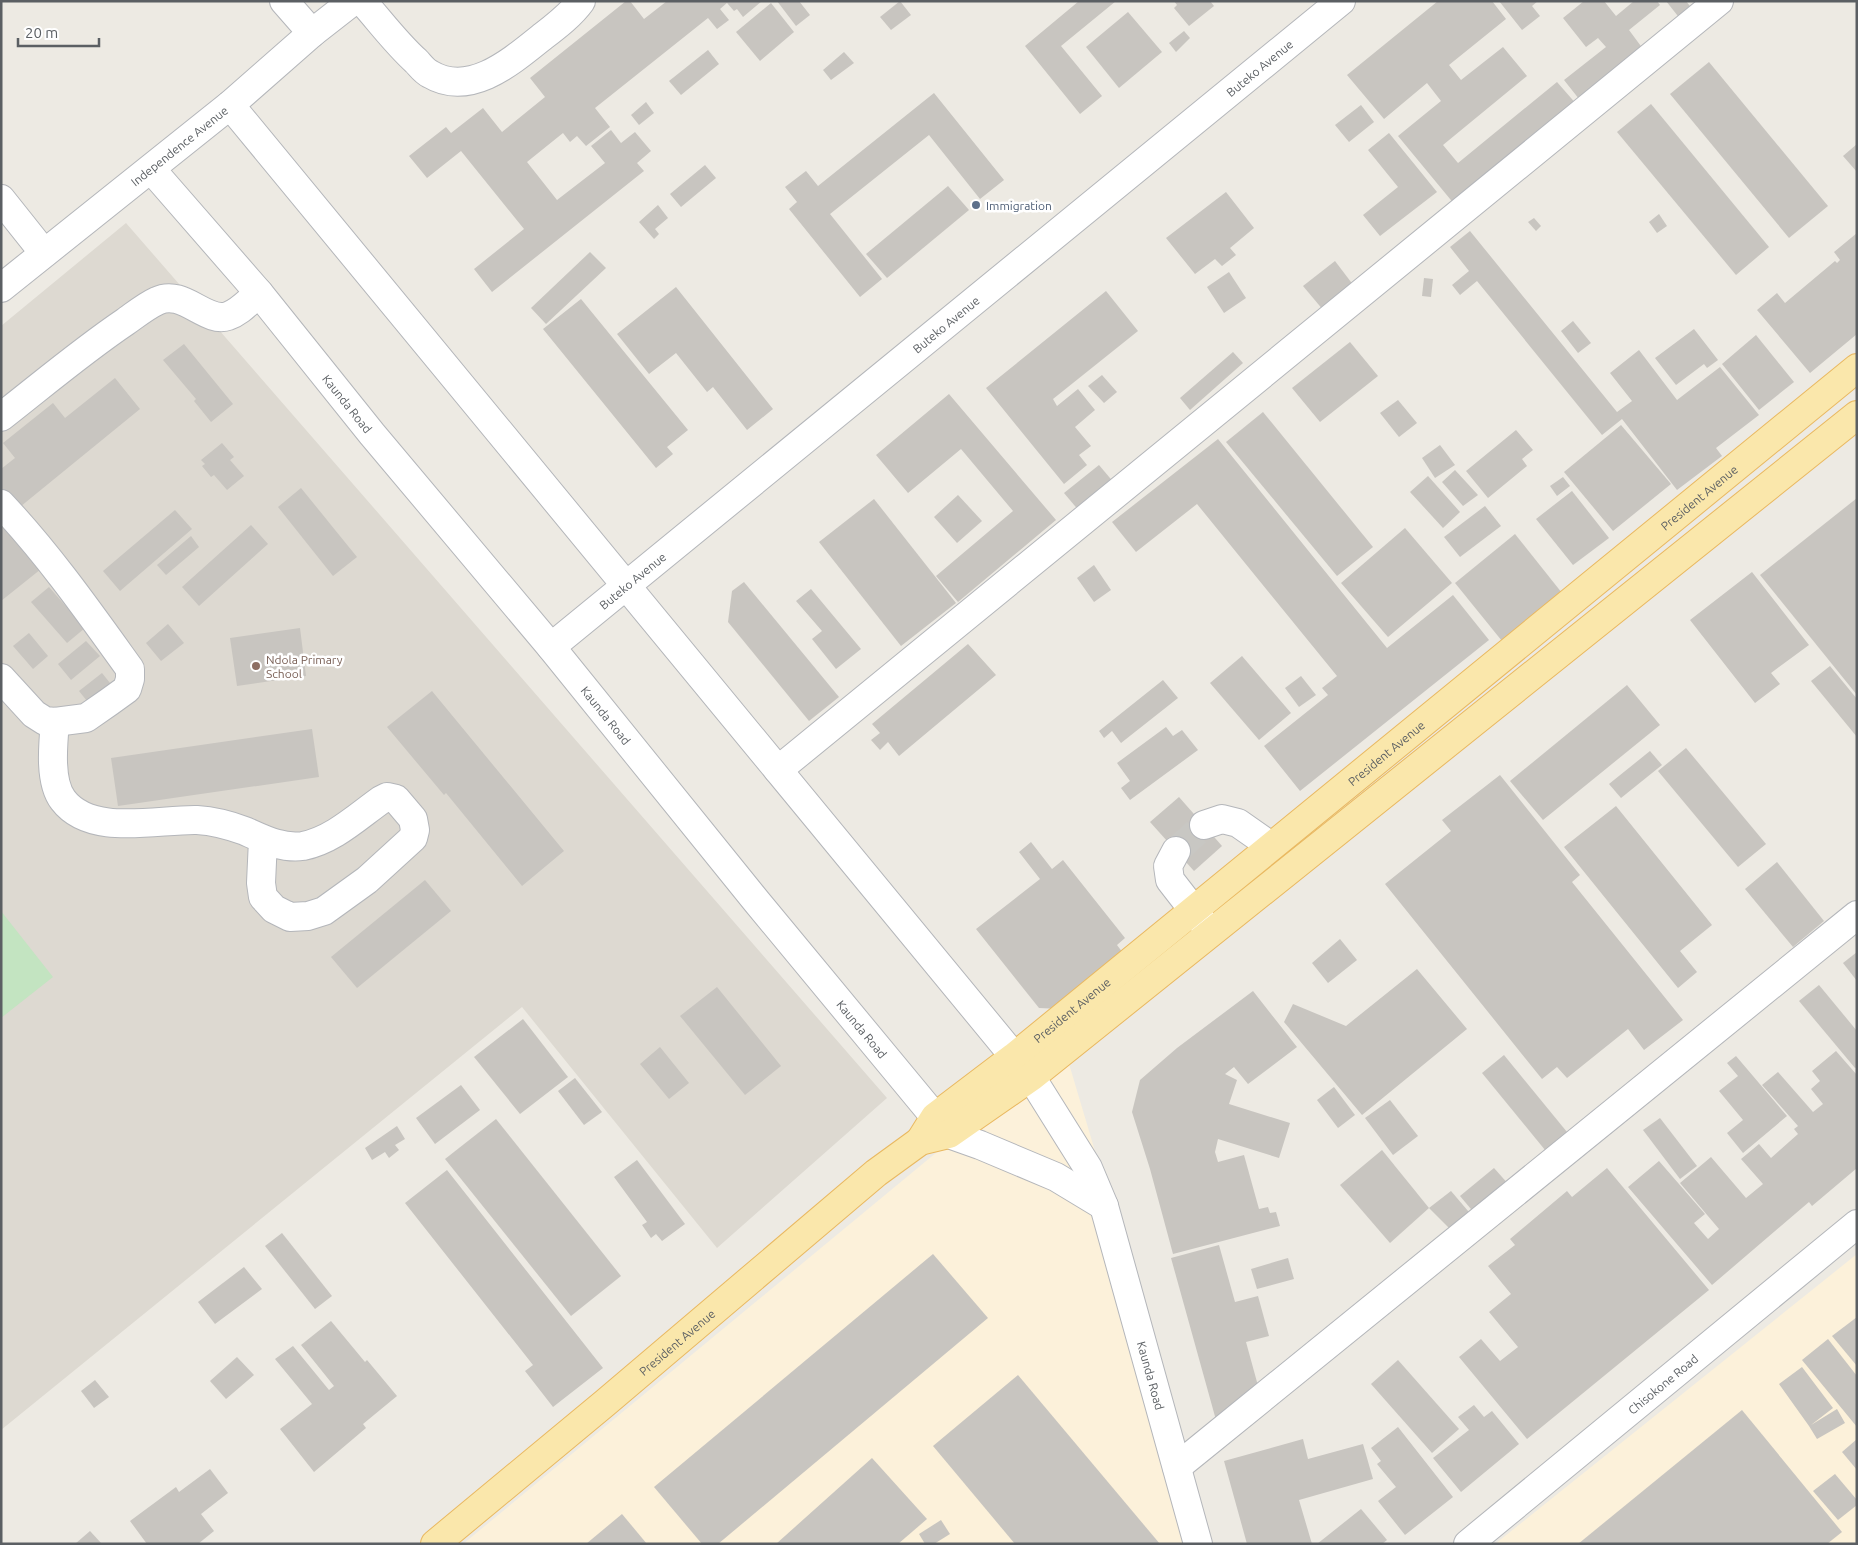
<svg xmlns="http://www.w3.org/2000/svg" width="1858" height="1545" font-family="Ubuntu,sans-serif">
<style>
.commercial{fill:#fcf1da}
.education{fill:#ddd9d1}
.green{fill:#c3e4c1}
.building{fill:#c8c5c0}
.lines{fill:none;stroke-linecap:round;stroke-linejoin:round}
.minor-tunnel{stroke:#c8c7c3;stroke-width:28;stroke-dasharray:28 14;stroke-linecap:butt}
.minor-casing{stroke:#b4b6ba;stroke-width:30}
.major-casing{stroke:#e9b860;stroke-width:30}
.minor{stroke:#fff;stroke-width:28}
.major{stroke:#fae7ab;stroke-width:28}
.service-dot{fill:#5c6f8a;stroke:#fff;stroke-width:2}
.education-dot{fill:#8d6e63;stroke:#fff;stroke-width:2}
.labels{text-anchor:middle;dominant-baseline:central;stroke-width:5;stroke-linejoin:round;paint-order:stroke}
.street-label{font-size:12px;fill:#5b5f63;stroke:#fff}
.service-label{font-size:12px;fill:#4e5e75;stroke:#fff;text-anchor:start}
.education-label{font-size:12px;fill:#785e54;stroke:#fff;text-anchor:start}
</style>
<rect width="100%" height="100%" fill="#edeae3"/>
<g class="commercial">
<path d="M 1064,1047 L 1212,1544 L 463,1544 Z"/>
<path d="M 1857,1254 L 1857,1544 L 1495,1544 Z"/>
</g>
<path class="education" d="M 126,223 L 887,1098 L 717,1248 L 522,1007 L 1,1430 L 1,326 Z"/>
<path class="green" d="M 1,911 L 53,977 L 1,1018 Z"/>
<g class="building">
<path d="M 626,1 L 630,1 L 644,19 L 667,1 L 762,1 L 743,17 L 737,9 L 734,11 L 727,3 L 720,9 L 729,20 L 717,29 L 708,18 L 595,108 L 610,127 L 586,146 L 577,136 L 570,142 L 563,133 L 527,162 L 557,200 L 605,163 L 591,146 L 611,130 L 621,143 L 635,132 L 651,151 L 637,163 L 644,171 L 492,292 L 474,269 L 524,229 L 461,151 L 427,178 L 409,156 L 446,127 L 451,133 L 483,108 L 502,132 L 545,97 L 530,78 Z"/>
<path d="M 777,1 L 799,1 L 810,15 L 796,26 Z"/>
<path d="M 900,1 L 911,15 L 891,30 L 880,17 Z"/>
<path d="M 1079,1 L 1116,1 L 1061,46 L 1102,96 L 1080,114 L 1025,46 Z"/>
<path d="M 1174,1 L 1210,1 L 1214,6 L 1189,26 L 1174,8 L 1177,5 Z"/>
<path d="M 1438,1 L 1492,1 L 1506,19 L 1449,65 L 1461,80 L 1503,47 L 1527,76 L 1443,145 L 1458,163 L 1557,82 L 1578,106 L 1455,205 L 1398,136 L 1441,101 L 1427,83 L 1384,119 L 1347,75 Z"/>
<path d="M 1499,1 L 1538,1 L 1532,6 L 1540,16 L 1522,30 Z"/>
<path d="M 1584,1 L 1604,1 L 1616,16 L 1634,1 L 1657,1 L 1660,5 L 1629,30 L 1646,53 L 1583,104 L 1564,80 L 1606,47 L 1598,38 L 1586,47 L 1563,18 Z"/>
<path d="M 1666,1 L 1686,1 L 1693,10 L 1681,20 Z"/>
<path d="M 771,3 L 794,32 L 760,61 L 736,32 Z"/>
<path d="M 1128,12 L 1162,52 L 1119,88 L 1086,47 Z"/>
<path d="M 1184,31 L 1190,38 L 1176,52 L 1169,43 Z"/>
<path d="M 708,50 L 719,64 L 681,95 L 669,81 Z"/>
<path d="M 844,52 L 854,63 L 831,80 L 823,70 Z"/>
<path d="M 1709,62 L 1828,206 L 1789,238 L 1670,94 Z"/>
<path d="M 934,93 L 1004,180 L 980,199 L 929,135 L 830,214 L 882,279 L 860,297 L 789,209 L 797,202 L 785,187 L 806,171 L 818,186 Z"/>
<path d="M 646,102 L 654,113 L 639,125 L 631,115 Z"/>
<path d="M 1651,104 L 1769,247 L 1736,275 L 1617,132 Z"/>
<path d="M 1361,105 L 1374,122 L 1349,142 L 1335,125 Z"/>
<path d="M 1389,133 L 1437,192 L 1380,236 L 1363,215 L 1398,187 L 1368,150 Z"/>
<path d="M 1857,144 L 1857,172 L 1843,156 Z"/>
<path d="M 705,165 L 716,178 L 681,207 L 670,194 Z"/>
<path d="M 948,186 L 969,210 L 887,278 L 866,254 Z"/>
<path d="M 1226,192 L 1254,228 L 1230,248 L 1236,255 L 1222,266 L 1215,259 L 1195,274 L 1166,238 Z"/>
<path d="M 658,205 L 668,218 L 655,229 L 659,234 L 654,239 L 639,222 Z"/>
<path d="M 1659,214 L 1667,226 L 1657,233 L 1649,222 Z"/>
<path d="M 1534,218 L 1541,226 L 1536,231 L 1528,222 Z"/>
<path d="M 1470,231 L 1617,412 L 1632,401 L 1610,373 L 1639,350 L 1677,400 L 1720,367 L 1759,415 L 1716,448 L 1722,456 L 1677,490 L 1622,419 L 1602,435 L 1477,281 L 1460,295 L 1452,285 L 1469,271 L 1450,247 Z"/>
<path d="M 1857,233 L 1857,334 L 1810,373 L 1757,310 L 1777,293 L 1785,303 L 1835,261 L 1837,263 L 1840,260 L 1834,252 Z"/>
<path d="M 590,252 L 606,268 L 546,324 L 531,308 Z"/>
<path d="M 1335,261 L 1354,286 L 1324,311 L 1303,286 Z"/>
<path d="M 1229,272 L 1246,298 L 1224,313 L 1207,287 Z"/>
<path d="M 1424,278 L 1433,279 L 1431,297 L 1422,296 Z"/>
<path d="M 676,287 L 773,409 L 747,430 L 713,387 L 707,392 L 676,353 L 649,374 L 617,334 Z"/>
<path d="M 1106,291 L 1138,331 L 1053,399 L 1057,406 L 1078,389 L 1095,410 L 1075,427 L 1091,446 L 1079,455 L 1087,465 L 1064,484 L 986,388 Z"/>
<path d="M 581,299 L 688,430 L 667,447 L 673,454 L 656,468 L 543,329 Z"/>
<path d="M 1573,321 L 1591,343 L 1578,353 L 1561,331 Z"/>
<path d="M 1694,329 L 1718,360 L 1707,368 L 1704,364 L 1676,385 L 1655,358 Z"/>
<path d="M 1756,335 L 1794,382 L 1759,410 L 1722,364 Z"/>
<path d="M 1350,342 L 1378,376 L 1320,422 L 1292,388 Z"/>
<path d="M 184,344 L 233,404 L 211,422 L 194,401 L 196,399 L 163,360 Z"/>
<path d="M 1233,352 L 1243,363 L 1190,410 L 1180,398 Z"/>
<path d="M 1102,375 L 1117,392 L 1104,403 L 1088,386 Z"/>
<path d="M 115,378 L 140,409 L 15,511 L 1,494 L 1,469 L 15,458 L 3,443 L 53,403 L 65,418 Z"/>
<path d="M 949,394 L 1056,520 L 958,602 L 936,576 L 1013,511 L 961,449 L 908,493 L 876,455 Z"/>
<path d="M 1398,400 L 1417,423 L 1399,437 L 1380,413 Z"/>
<path d="M 1263,412 L 1373,547 L 1337,576 L 1226,442 Z"/>
<path d="M 1621,425 L 1671,484 L 1613,531 L 1564,472 Z"/>
<path d="M 1516,430 L 1533,450 L 1522,459 L 1527,466 L 1488,498 L 1466,471 Z"/>
<path d="M 1218,439 L 1387,648 L 1453,595 L 1489,640 L 1300,791 L 1264,746 L 1328,695 L 1322,688 L 1337,676 L 1197,504 L 1136,552 L 1112,522 Z"/>
<path d="M 222,443 L 234,457 L 230,460 L 244,476 L 227,490 L 214,475 L 211,477 L 202,466 L 205,464 L 201,460 Z"/>
<path d="M 1440,445 L 1455,465 L 1435,478 L 1422,458 Z"/>
<path d="M 1099,465 L 1115,484 L 1080,512 L 1064,493 Z"/>
<path d="M 1455,470 L 1478,495 L 1463,506 L 1442,482 Z"/>
<path d="M 1428,476 L 1460,512 L 1443,528 L 1410,492 Z"/>
<path d="M 1563,477 L 1570,486 L 1557,496 L 1550,486 Z"/>
<path d="M 301,488 L 357,557 L 333,576 L 278,507 Z"/>
<path d="M 1572,491 L 1609,538 L 1573,565 L 1536,519 Z"/>
<path d="M 958,495 L 982,521 L 957,543 L 934,517 Z"/>
<path d="M 1857,498 L 1857,695 L 1760,575 Z"/>
<path d="M 874,499 L 956,603 L 901,646 L 819,542 Z"/>
<path d="M 1485,506 L 1501,526 L 1460,557 L 1444,537 Z"/>
<path d="M 175,510 L 192,529 L 120,591 L 103,571 Z"/>
<path d="M 1,519 L 41,569 L 1,601 Z"/>
<path d="M 251,525 L 268,544 L 199,606 L 182,587 Z"/>
<path d="M 1405,528 L 1452,583 L 1388,637 L 1341,583 Z"/>
<path d="M 1515,534 L 1562,593 L 1502,641 L 1455,583 Z"/>
<path d="M 191,536 L 199,547 L 166,575 L 157,565 Z"/>
<path d="M 1094,565 L 1111,590 L 1094,602 L 1077,578 Z"/>
<path d="M 1752,572 L 1809,645 L 1771,673 L 1780,684 L 1755,703 L 1690,620 Z"/>
<path d="M 744,582 L 839,697 L 809,721 L 728,622 L 732,591 Z"/>
<path d="M 49,587 L 85,628 L 67,643 L 31,602 Z"/>
<path d="M 811,589 L 861,649 L 836,669 L 812,639 L 822,631 L 796,601 Z"/>
<path d="M 168,624 L 184,643 L 161,661 L 146,643 Z"/>
<path d="M 300,628 L 306,676 L 237,686 L 230,638 Z"/>
<path d="M 29,633 L 48,656 L 33,669 L 13,646 Z"/>
<path d="M 86,641 L 100,656 L 71,680 L 58,664 Z"/>
<path d="M 968,644 L 996,675 L 899,756 L 888,742 L 880,750 L 871,740 L 880,733 L 872,724 Z"/>
<path d="M 1242,656 L 1291,713 L 1259,740 L 1210,683 Z"/>
<path d="M 1830,666 L 1857,699 L 1857,737 L 1811,681 Z"/>
<path d="M 102,673 L 114,688 L 91,706 L 79,691 Z"/>
<path d="M 1301,676 L 1316,695 L 1299,707 L 1285,688 Z"/>
<path d="M 1163,680 L 1178,698 L 1121,743 L 1112,731 L 1104,738 L 1099,731 Z"/>
<path d="M 1627,685 L 1660,725 L 1543,820 L 1510,781 Z"/>
<path d="M 432,691 L 564,851 L 522,886 L 446,793 L 444,795 L 387,727 Z"/>
<path d="M 1166,727 L 1173,736 L 1182,730 L 1198,750 L 1130,800 L 1121,788 L 1130,781 L 1117,763 Z"/>
<path d="M 312,729 L 319,777 L 118,806 L 111,758 Z"/>
<path d="M 1686,748 L 1766,844 L 1738,867 L 1658,771 Z"/>
<path d="M 1650,751 L 1662,765 L 1621,798 L 1609,784 Z"/>
<path d="M 1500,775 L 1580,875 L 1572,882 L 1683,1020 L 1644,1050 L 1628,1029 L 1567,1078 L 1557,1067 L 1542,1079 L 1385,884 L 1451,831 L 1442,820 Z"/>
<path d="M 1179,797 L 1222,846 L 1194,871 L 1150,822 Z"/>
<path d="M 1616,806 L 1712,925 L 1680,951 L 1697,972 L 1678,988 L 1564,847 Z"/>
<path d="M 1031,842 L 1052,869 L 1063,860 L 1125,938 L 1117,945 L 1126,957 L 1060,1009 L 1039,1008 L 976,929 L 1040,879 L 1019,852 Z"/>
<path d="M 1777,862 L 1824,921 L 1793,947 L 1745,889 Z"/>
<path d="M 425,880 L 451,911 L 357,988 L 331,957 Z"/>
<path d="M 1340,939 L 1357,960 L 1328,983 L 1312,963 Z"/>
<path d="M 1857,952 L 1857,981 L 1843,963 Z"/>
<path d="M 1417,969 L 1467,1029 L 1362,1115 L 1284,1022 L 1293,1004 L 1346,1026 Z"/>
<path d="M 1819,985 L 1857,1031 L 1857,1067 L 1855,1068 L 1799,1001 Z"/>
<path d="M 717,987 L 781,1066 L 745,1095 L 680,1016 Z"/>
<path d="M 1253,991 L 1297,1047 L 1248,1084 L 1234,1067 L 1225,1074 L 1237,1080 L 1229,1104 L 1290,1123 L 1279,1158 L 1218,1139 L 1215,1152 L 1218,1162 L 1244,1155 L 1259,1209 L 1268,1207 L 1270,1213 L 1276,1212 L 1280,1226 L 1173,1254 L 1150,1169 L 1132,1112 L 1140,1080 L 1177,1048 Z"/>
<path d="M 523,1019 L 568,1077 L 520,1114 L 474,1057 Z"/>
<path d="M 660,1047 L 689,1083 L 669,1099 L 640,1064 Z"/>
<path d="M 1836,1051 L 1857,1075 L 1857,1168 L 1812,1206 L 1809,1202 L 1712,1285 L 1628,1187 L 1659,1161 L 1705,1214 L 1694,1223 L 1708,1239 L 1719,1229 L 1680,1183 L 1711,1157 L 1746,1198 L 1763,1184 L 1741,1159 L 1759,1144 L 1771,1158 L 1798,1134 L 1794,1129 L 1798,1126 L 1762,1085 L 1778,1072 L 1813,1112 L 1823,1104 L 1811,1089 L 1820,1081 L 1812,1071 Z"/>
<path d="M 1504,1055 L 1567,1132 L 1545,1150 L 1482,1073 Z"/>
<path d="M 1736,1056 L 1787,1116 L 1743,1153 L 1727,1133 L 1743,1120 L 1719,1091 L 1738,1076 L 1727,1063 Z"/>
<path d="M 575,1078 L 602,1112 L 584,1125 L 558,1091 Z"/>
<path d="M 461,1085 L 480,1110 L 435,1144 L 416,1118 Z"/>
<path d="M 1334,1087 L 1355,1115 L 1338,1128 L 1317,1100 Z"/>
<path d="M 1390,1100 L 1418,1136 L 1393,1155 L 1365,1118 Z"/>
<path d="M 1660,1118 L 1697,1166 L 1680,1179 L 1643,1130 Z"/>
<path d="M 496,1119 L 621,1276 L 571,1316 L 445,1159 Z"/>
<path d="M 397,1126 L 405,1139 L 395,1145 L 399,1150 L 389,1158 L 385,1152 L 372,1160 L 365,1148 Z"/>
<path d="M 1382,1150 L 1429,1208 L 1390,1243 L 1340,1185 Z"/>
<path d="M 637,1160 L 685,1224 L 662,1241 L 656,1234 L 651,1238 L 642,1225 L 647,1222 L 614,1177 Z"/>
<path d="M 1494,1168 L 1510,1186 L 1476,1215 L 1460,1196 Z"/>
<path d="M 1607,1168 L 1709,1290 L 1527,1439 L 1459,1357 L 1481,1339 L 1500,1361 L 1518,1347 L 1489,1312 L 1511,1294 L 1488,1266 L 1515,1245 L 1510,1239 L 1567,1191 L 1572,1197 Z"/>
<path d="M 447,1170 L 603,1368 L 553,1407 L 525,1371 L 533,1365 L 405,1203 Z"/>
<path d="M 1451,1191 L 1474,1218 L 1455,1234 L 1429,1208 Z"/>
<path d="M 282,1233 L 332,1296 L 315,1309 L 265,1246 Z"/>
<path d="M 1219,1245 L 1235,1302 L 1258,1296 L 1269,1336 L 1246,1342 L 1260,1393 L 1216,1420 L 1171,1258 Z"/>
<path d="M 933,1254 L 988,1318 L 718,1544 L 702,1544 L 654,1487 Z"/>
<path d="M 1288,1258 L 1294,1279 L 1257,1289 L 1251,1269 Z"/>
<path d="M 244,1267 L 262,1289 L 215,1324 L 198,1302 Z"/>
<path d="M 1857,1317 L 1857,1366 L 1832,1336 Z"/>
<path d="M 331,1321 L 365,1362 L 367,1360 L 397,1396 L 363,1424 L 366,1428 L 314,1472 L 280,1429 L 312,1404 L 275,1359 L 293,1346 L 329,1390 L 334,1386 L 301,1345 Z"/>
<path d="M 1828,1339 L 1857,1376 L 1857,1427 L 1802,1360 Z"/>
<path d="M 237,1357 L 254,1375 L 226,1399 L 210,1381 Z"/>
<path d="M 1398,1360 L 1459,1429 L 1432,1453 L 1371,1384 Z"/>
<path d="M 1802,1367 L 1833,1408 L 1811,1425 L 1837,1409 L 1845,1423 L 1817,1439 L 1809,1426 L 1779,1384 Z"/>
<path d="M 1018,1375 L 1160,1544 L 1015,1544 L 933,1446 Z"/>
<path d="M 95,1380 L 109,1397 L 94,1408 L 81,1391 Z"/>
<path d="M 1474,1405 L 1484,1417 L 1492,1411 L 1519,1444 L 1461,1492 L 1433,1458 L 1469,1430 L 1458,1417 Z"/>
<path d="M 1742,1410 L 1842,1532 L 1827,1544 L 1578,1544 Z"/>
<path d="M 1398,1427 L 1453,1497 L 1405,1535 L 1378,1501 L 1396,1487 L 1377,1464 L 1381,1461 L 1371,1448 Z"/>
<path d="M 1303,1439 L 1308,1459 L 1363,1444 L 1373,1479 L 1299,1500 L 1312,1544 L 1247,1544 L 1224,1461 Z"/>
<path d="M 1857,1439 L 1857,1470 L 1842,1452 Z"/>
<path d="M 872,1458 L 927,1519 L 898,1544 L 776,1544 Z"/>
<path d="M 210,1469 L 228,1493 L 201,1514 L 214,1531 L 198,1544 L 147,1544 L 130,1521 L 176,1487 L 179,1492 Z"/>
<path d="M 1835,1474 L 1857,1500 L 1857,1505 L 1838,1520 L 1813,1491 Z"/>
<path d="M 1361,1509 L 1387,1540 L 1382,1544 L 1317,1544 Z"/>
<path d="M 622,1514 L 647,1544 L 586,1544 Z"/>
<path d="M 941,1520 L 950,1534 L 934,1544 L 925,1544 L 919,1534 Z"/>
<path d="M 90,1531 L 102,1544 L 75,1544 Z"/>
</g>
<g class="lines">
<path class="minor-tunnel" d="M 1176,851 L 1204,825"/>
<g class="minor-casing">
<g id="minor">
<path d="M 284,1 L 312,33"/>
<path d="M 362,1 C 380,21 396,43 416,61 C 420,65 424,71 430,74 C 470,98 512,61 542,37 C 555,27 571,15 581,1"/>
<path id="s1" d="M 230,105 L 1031,1077 L 1088,1168 L 1104,1206 L 1198,1544"/>
<path id="s2" d="M 151,169 L 259,293 L 372,434 L 551,647 L 757,902 L 949,1134 L 980,1145 L 1056,1177 L 1104,1206"/>
<path d="M 1,199 L 44,253"/>
<path id="s3" d="M 1,288 L 230,105 L 312,33 L 353,1"/>
<path d="M 1,417 C 42,385 82,351 125,322 C 135,315 146,306 157,301 C 183,288 206,324 228,316 C 240,312 249,301 259,293"/>
<path d="M 1,504 C 49,555 89,612 130,669 L 130,679 L 127,689 L 109,702 L 86,718 L 55,722 L 45,721 L 34,714 L 1,678"/>
<path id="s4" d="M 551,647 L 1341,1"/>
<path d="M 55,722 C 53,744 49,782 63,800 C 91,837 157,819 197,820 C 213,821 229,825 245,831 C 263,839 282,849 303,846 C 333,840 357,817 381,800 L 387,797 L 396,799 L 413,819 L 415,830 L 413,838 L 367,880 L 324,911 L 308,916 L 290,917 L 274,909 L 263,897 L 261,883 L 263,840"/>
<path d="M 778,770 L 1719,1"/>
<path d="M 1204,825 L 1222,819 L 1238,823 L 1271,846"/>
<path d="M 1176,851 L 1168,866 L 1170,880 L 1208,929"/>
<path d="M 1177,1467 L 1857,915"/>
<path id="s5" d="M 1468,1544 L 1857,1224"/>
</g>
</g>
<g class="major-casing">
<g id="major">
<path id="s6" d="M 920,1141 L 935,1117 L 1014,1057 L 1857,368"/>
<path id="s7" d="M 435,1544 L 605,1403 L 876,1173 L 920,1141 L 949,1134 L 1031,1077 L 1857,415"/>
</g>
</g>
<use href="#minor" class="minor"/>
<use href="#major" class="major"/>
</g>
<circle class="service-dot" cx="976" cy="205" r="5"/>
<circle class="education-dot" cx="256" cy="666" r="5"/>
<g class="labels">
<g class="street-label">
<text stroke="none"><textPath href="#s4" startOffset="915">Buteko Avenue</textPath></text>
<text stroke="none"><textPath href="#s3" startOffset="228">Independence Avenue</textPath></text>
<text stroke="none"><textPath href="#s4" startOffset="510">Buteko Avenue</textPath></text>
<text stroke="none"><textPath href="#s2" startOffset="306">Kaunda Road</textPath></text>
<text stroke="none"><textPath href="#s6" startOffset="1012">President Avenue</textPath></text>
<text stroke="none"><textPath href="#s4" startOffset="105">Buteko Avenue</textPath></text>
<text stroke="none"><textPath href="#s2" startOffset="711">Kaunda Road</textPath></text>
<text stroke="none"><textPath href="#s6" startOffset="608">President Avenue</textPath></text>
<text stroke="none"><textPath href="#s6" startOffset="202">President Avenue</textPath></text>
<text stroke="none"><textPath href="#s2" startOffset="1116">Kaunda Road</textPath></text>
<text stroke="none"><textPath href="#s7" startOffset="315">President Avenue</textPath></text>
<text stroke="none"><textPath href="#s1" startOffset="1584">Kaunda Road</textPath></text>
<text stroke="none"><textPath href="#s5" startOffset="252">Chisokone Road</textPath></text>
</g>
<g class="service-label">
<text x="986" y="205">Immigration</text>
</g>
<g class="education-label">
<text x="266" y="659">Ndola Primary<tspan x="266" dy="14">School</tspan></text>
</g>
</g>
<rect width="1858" height="1545" fill="none" stroke="#5b5f63" stroke-width="5"/>
<path d="M18 38v8h81v-8" fill="none" stroke="#5b5f63" stroke-width="2.5"/>
<text x="25" y="38" font-size="15" fill="#5b5f63" stroke="#ffffff" stroke-width="4" paint-order="stroke">20 m</text>
</svg>
